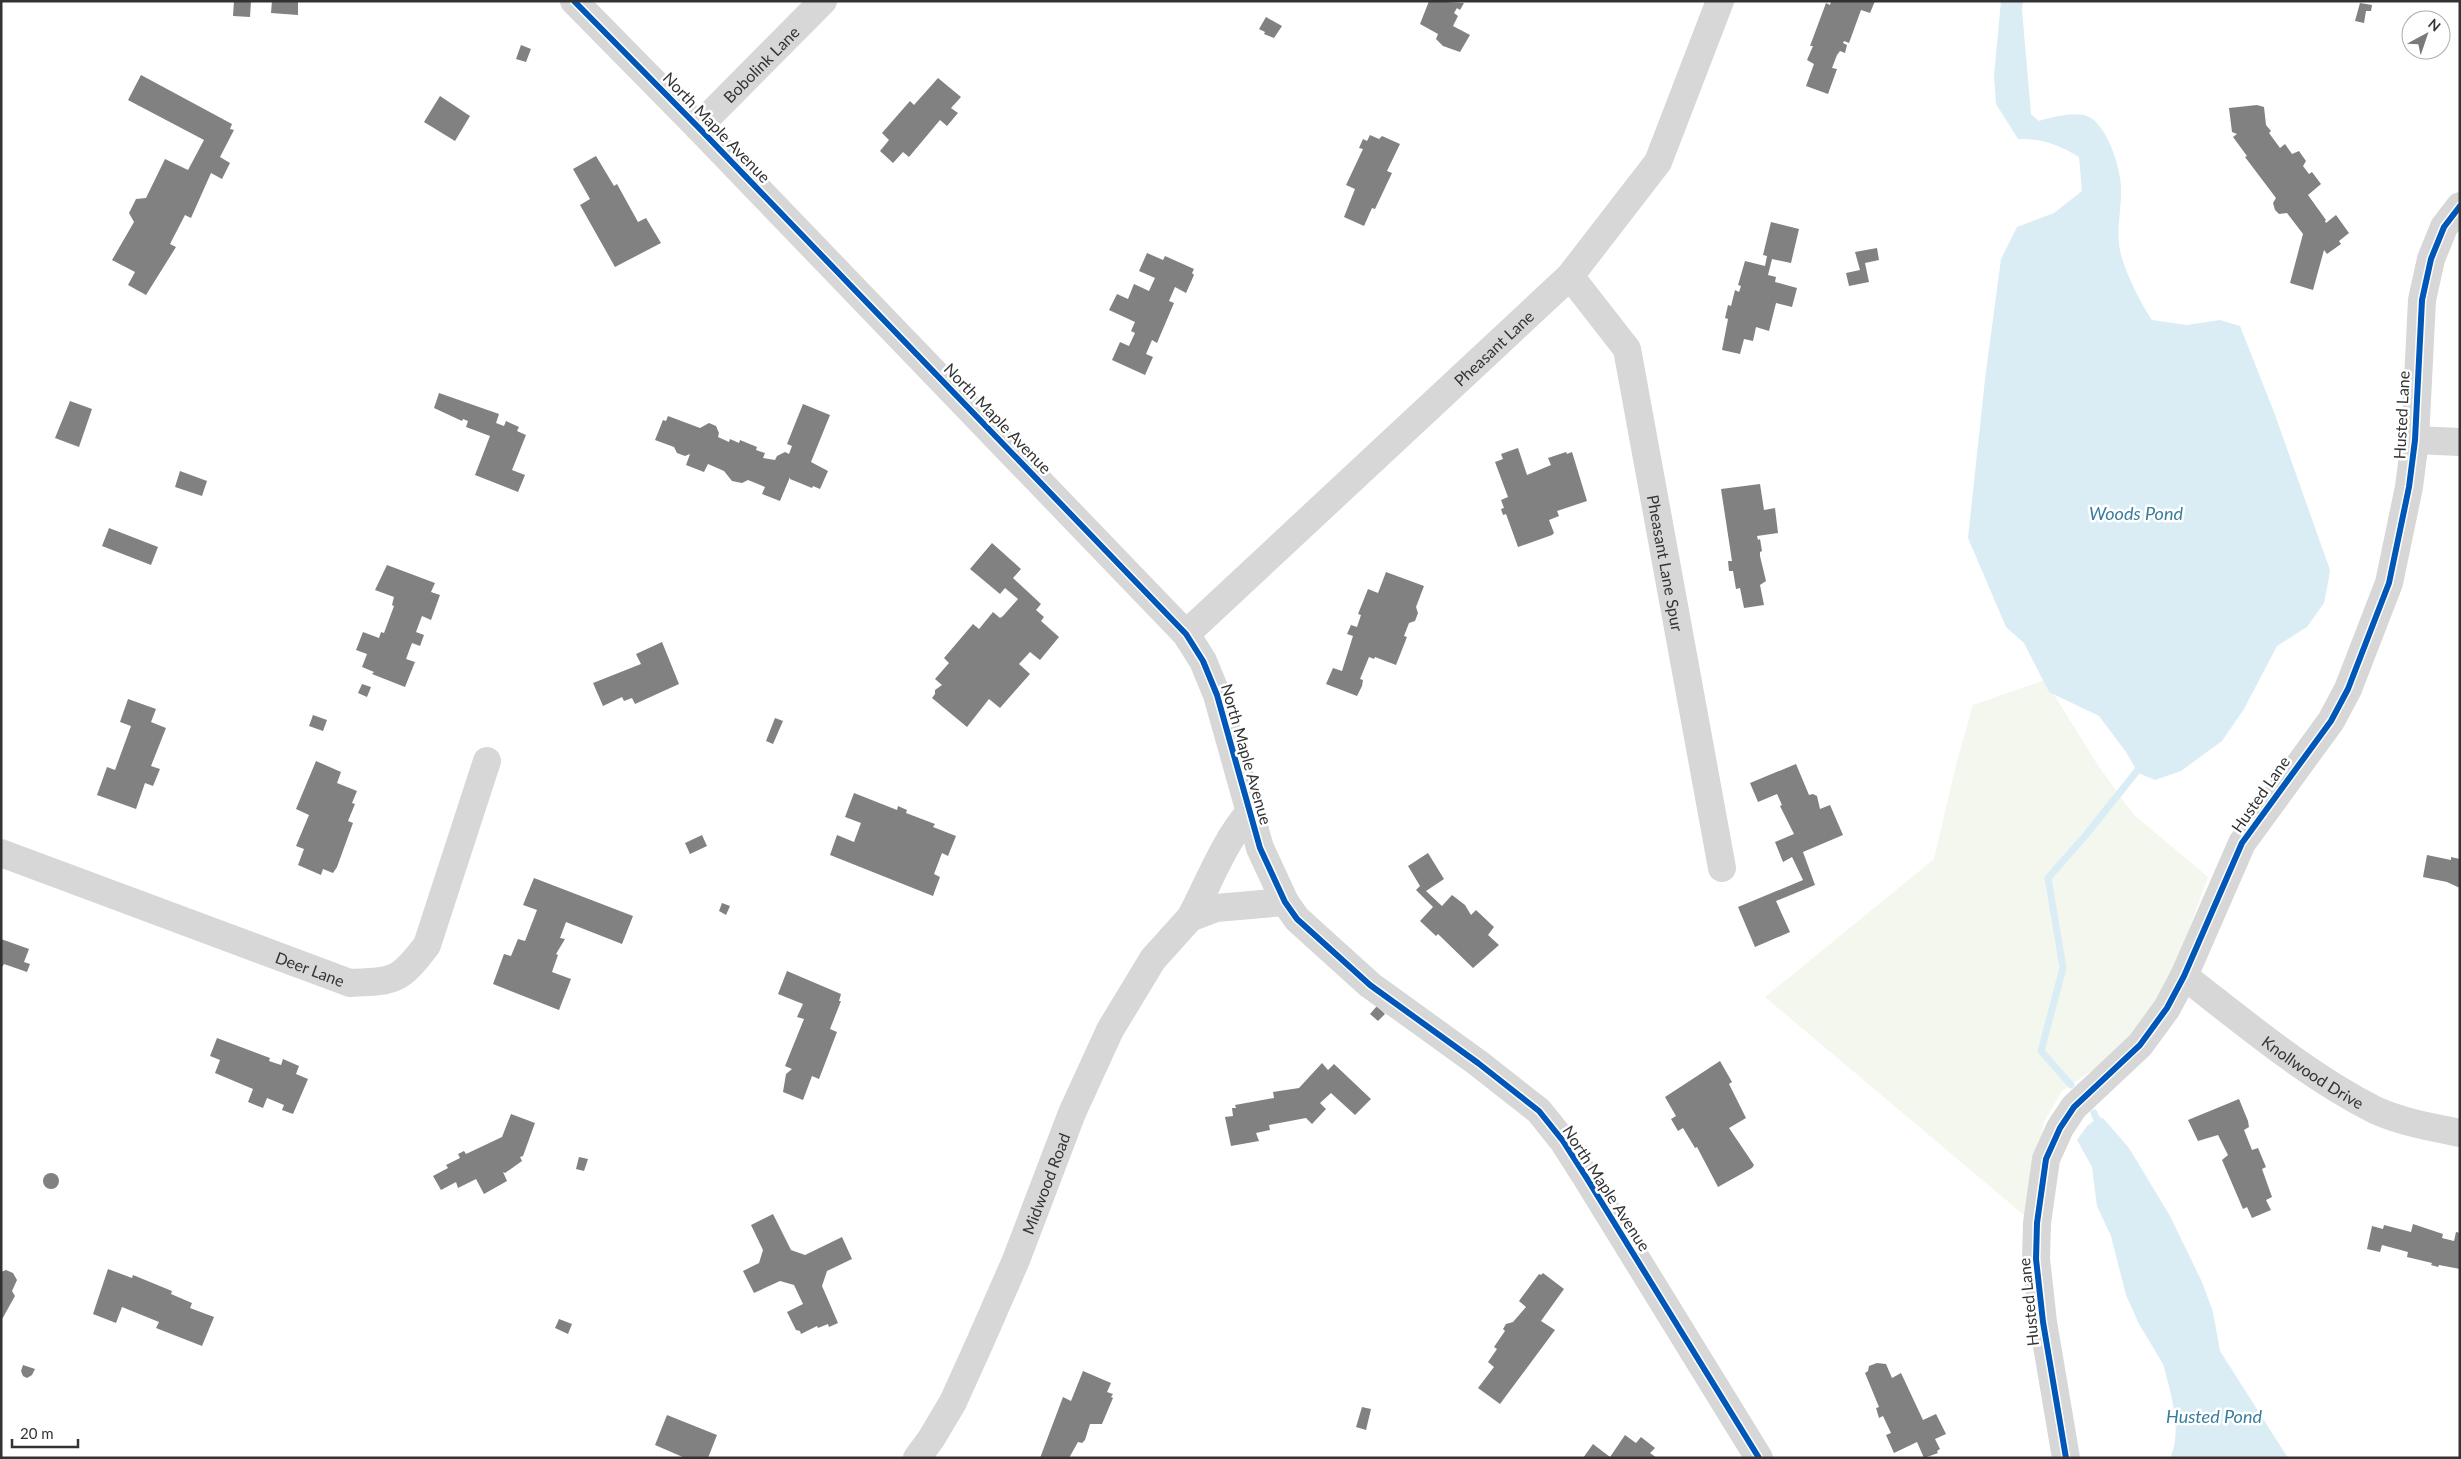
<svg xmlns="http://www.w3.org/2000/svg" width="2461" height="1459" font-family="Lato,sans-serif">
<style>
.green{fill:#f3f7ee}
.water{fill:#dbedf4}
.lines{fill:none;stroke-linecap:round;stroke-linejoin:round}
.stream{stroke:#dbedf4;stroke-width:7}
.building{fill:#818181}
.minor{stroke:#d7d7d7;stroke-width:28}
.cycleway-casing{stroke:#fff;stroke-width:9}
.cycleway{stroke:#0057b8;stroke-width:6}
.labels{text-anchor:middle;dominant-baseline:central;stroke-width:5;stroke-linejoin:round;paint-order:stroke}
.street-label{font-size:16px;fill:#333;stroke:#fff}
.water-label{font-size:18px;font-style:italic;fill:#387d9d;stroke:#fff}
</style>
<rect width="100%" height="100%" fill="#fff"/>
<path class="green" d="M 2045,680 L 2097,764 L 2133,814 L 2208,877 L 2173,973 L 2136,1033 L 2120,1051 L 2062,1091 L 2044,1122 L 2025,1216 L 1765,997 L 1934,859 L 1956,765 L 1973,705 Z"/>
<g class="water">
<path d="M 2001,1 L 2023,1 L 2022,10 L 2031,114 L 2039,121 C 2052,117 2079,110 2091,118 C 2108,129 2120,167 2121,186 C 2122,205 2117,225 2119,244 C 2121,265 2140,302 2152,320 L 2187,325 L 2220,320 L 2240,326 L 2274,412 L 2330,570 L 2328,583 L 2324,603 L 2307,627 L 2277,646 L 2244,709 L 2222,741 L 2181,771 L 2155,780 L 2138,773 L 2126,752 L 2099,716 L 2049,692 L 2024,643 L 2006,627 L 1968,538 L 1985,379 L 2001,259 L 2017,227 L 2054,213 L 2082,191 L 2079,157 C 2060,145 2041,138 2018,139 L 1996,104 L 1994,76 Z"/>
<path d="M 2099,1117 L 2104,1119 L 2129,1148 L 2170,1216 L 2202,1282 L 2213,1312 L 2220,1351 L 2288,1458 L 2170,1458 C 2182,1433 2172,1397 2165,1371 L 2163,1364 L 2139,1324 L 2126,1295 L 2111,1236 L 2097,1206 L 2092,1167 L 2077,1140 L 2087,1126 Z"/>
</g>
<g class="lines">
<g class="stream">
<path d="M 2071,1085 L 2041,1051 L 2063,968 L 2048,878 L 2085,836 L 2141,766"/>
<path d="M 2094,1113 L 2100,1126"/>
</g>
</g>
<g class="building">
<path d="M 234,1 L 251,1 L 250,17 L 233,16 Z"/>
<path d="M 272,1 L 298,1 L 298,15 L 271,13 Z"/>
<path d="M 1429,1 L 1464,3 L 1460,10 L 1457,8 L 1454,13 L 1458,16 L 1453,26 L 1470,35 L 1460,52 L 1443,46 L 1436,39 L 1438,34 L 1420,24 Z"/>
<path d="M 1831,1 L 1875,1 L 1870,13 L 1861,10 L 1849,43 L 1844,41 L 1843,43 L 1847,45 L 1845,53 L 1840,51 L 1837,55 L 1832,68 L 1837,69 L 1828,94 L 1806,86 L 1814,64 L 1807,60 L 1813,46 L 1810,46 L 1826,3 L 1830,5 Z"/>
<path d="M 2360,3 L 2372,5 L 2371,11 L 2366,11 L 2364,23 L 2355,21 Z"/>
<path d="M 1266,17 L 1282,26 L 1274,38 L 1264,34 L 1265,32 L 1259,29 Z"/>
<path d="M 521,45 L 531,49 L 526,62 L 516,59 Z"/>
<path d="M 141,75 L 232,124 L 230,129 L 234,130 L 220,157 L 230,163 L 222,179 L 211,173 L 191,218 L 185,215 L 170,244 L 176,247 L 146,295 L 128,285 L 135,272 L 112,260 L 134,222 L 129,213 L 136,199 L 146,198 L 165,159 L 188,170 L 204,140 L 128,100 Z"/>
<path d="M 938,78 L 961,97 L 951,108 L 958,113 L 947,126 L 940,120 L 909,157 L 903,152 L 893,163 L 880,151 L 889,140 L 882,133 L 910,101 L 914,105 Z"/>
<path d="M 440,96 L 470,116 L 455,141 L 424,122 Z"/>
<path d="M 2257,105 L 2264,107 L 2266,125 L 2271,131 L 2269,133 L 2280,148 L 2285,144 L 2292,154 L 2299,151 L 2306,161 L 2303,166 L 2309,174 L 2312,172 L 2321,184 L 2308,195 L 2326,220 L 2325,221 L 2326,223 L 2336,215 L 2349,233 L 2339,241 L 2341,244 L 2327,254 L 2324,250 L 2313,290 L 2290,283 L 2303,234 L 2287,213 L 2279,214 L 2275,210 L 2273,203 L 2276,198 L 2245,157 L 2247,156 L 2233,137 L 2237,134 L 2232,132 L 2229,108 Z"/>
<path d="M 1370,135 L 1379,139 L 1382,136 L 1400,144 L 1387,171 L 1392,173 L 1375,209 L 1372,208 L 1364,226 L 1344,217 L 1355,189 L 1346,185 L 1363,149 L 1359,148 L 1363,139 L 1367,141 Z"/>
<path d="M 596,156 L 614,186 L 617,184 L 638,222 L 646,218 L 661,243 L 615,267 L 580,205 L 590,199 L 573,169 Z"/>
<path d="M 1771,222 L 1799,229 L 1791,263 L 1772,259 L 1768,275 L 1776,277 L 1775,282 L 1797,288 L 1792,307 L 1776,303 L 1769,331 L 1756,327 L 1753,341 L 1744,339 L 1740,354 L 1722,350 L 1728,319 L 1725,318 L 1728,305 L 1731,306 L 1735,290 L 1739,292 L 1741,286 L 1738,285 L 1745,261 L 1765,266 L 1767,256 L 1763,255 Z"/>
<path d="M 1877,248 L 1879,260 L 1865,263 L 1869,282 L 1849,286 L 1846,273 L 1860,270 L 1855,252 Z"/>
<path d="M 1147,253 L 1163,260 L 1165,256 L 1194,269 L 1192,273 L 1194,275 L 1186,293 L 1175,287 L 1169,301 L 1174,303 L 1157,343 L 1152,340 L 1146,354 L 1153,357 L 1145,375 L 1112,360 L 1120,342 L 1129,346 L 1135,333 L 1131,331 L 1135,322 L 1109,310 L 1117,294 L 1128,299 L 1134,284 L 1149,291 L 1155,278 L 1139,271 Z"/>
<path d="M 439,393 L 499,414 L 496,423 L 504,426 L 506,421 L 519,427 L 517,431 L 526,435 L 512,470 L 525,475 L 518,492 L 475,475 L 490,436 L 466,427 L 468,421 L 463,419 L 462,421 L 434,408 Z"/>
<path d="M 70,401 L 92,409 L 79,447 L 55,438 Z"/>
<path d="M 803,404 L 830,415 L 811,462 L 828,471 L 820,489 L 813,486 L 812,488 L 790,479 L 790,477 L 780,501 L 762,494 L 765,487 L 748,480 L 742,483 L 732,481 L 724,471 L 708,464 L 704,472 L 686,465 L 690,454 L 685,456 L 677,453 L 674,447 L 655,440 L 663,420 L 666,421 L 668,416 L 700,428 L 709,423 L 716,426 L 719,433 L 718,437 L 729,442 L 730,439 L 739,443 L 740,440 L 757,447 L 756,450 L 765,453 L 763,458 L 775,460 L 777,456 L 785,452 L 789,454 L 792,446 L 787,444 Z"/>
<path d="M 1518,448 L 1527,475 L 1551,465 L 1548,458 L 1566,452 L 1567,454 L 1572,452 L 1587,501 L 1557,511 L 1559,516 L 1549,520 L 1554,533 L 1552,535 L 1518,547 L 1506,514 L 1503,515 L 1501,509 L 1504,508 L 1501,500 L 1508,497 L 1495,462 L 1503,459 L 1501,454 Z"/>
<path d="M 180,471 L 207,481 L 202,496 L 175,487 Z"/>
<path d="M 1760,484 L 1764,510 L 1775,508 L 1778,533 L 1757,536 L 1758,540 L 1760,539 L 1762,551 L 1760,552 L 1760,556 L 1766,581 L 1760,585 L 1764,605 L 1744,608 L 1740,588 L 1736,589 L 1733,571 L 1729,571 L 1728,561 L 1732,561 L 1721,489 Z"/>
<path d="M 109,528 L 158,547 L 151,565 L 102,546 Z"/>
<path d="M 992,543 L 1021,569 L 1013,578 L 1041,604 L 1036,610 L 1044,617 L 1041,621 L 1059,637 L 1040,660 L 1030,652 L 1019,664 L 1030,674 L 1000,708 L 989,699 L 967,727 L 932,698 L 935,694 L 935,690 L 942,685 L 935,679 L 949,663 L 944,658 L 973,624 L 979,629 L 993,612 L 1000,618 L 1003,616 L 1018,599 L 1005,588 L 1000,594 L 970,569 Z"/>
<path d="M 387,565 L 435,583 L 431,592 L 440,595 L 431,620 L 422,616 L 416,632 L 424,635 L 420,646 L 412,643 L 406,659 L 415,662 L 405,687 L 372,674 L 374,672 L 362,667 L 367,654 L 356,650 L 363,632 L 379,638 L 381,632 L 384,633 L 394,606 L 392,605 L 394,597 L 375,590 Z"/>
<path d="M 1386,572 L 1424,586 L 1416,607 L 1418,613 L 1415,621 L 1409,623 L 1404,636 L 1407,637 L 1396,665 L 1375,657 L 1374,659 L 1369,657 L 1360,679 L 1363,680 L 1362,686 L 1357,696 L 1326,684 L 1333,668 L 1342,671 L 1353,636 L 1347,634 L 1351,625 L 1357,627 L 1361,615 L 1358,614 L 1368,589 L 1378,593 Z"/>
<path d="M 662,642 L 679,684 L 635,704 L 632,698 L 624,701 L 622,697 L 603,706 L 593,683 L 641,664 L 636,654 Z"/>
<path d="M 362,684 L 371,687 L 367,697 L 358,693 Z"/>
<path d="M 128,699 L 156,709 L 151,722 L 166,728 L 151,766 L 160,769 L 153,786 L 145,783 L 136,809 L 97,795 L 107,767 L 115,770 L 131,726 L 120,722 Z"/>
<path d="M 313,715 L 327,720 L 323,731 L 309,726 Z"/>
<path d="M 775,718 L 783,721 L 773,744 L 766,741 Z"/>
<path d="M 316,761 L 341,772 L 337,783 L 357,791 L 352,803 L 355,804 L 348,821 L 353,823 L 337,867 L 333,873 L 323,869 L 321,875 L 298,865 L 304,849 L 296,846 L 309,815 L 296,809 Z"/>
<path d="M 1796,764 L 1809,795 L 1813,794 L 1817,796 L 1820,809 L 1830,805 L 1843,835 L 1803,852 L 1815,885 L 1776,901 L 1790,932 L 1755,947 L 1738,907 L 1803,880 L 1792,857 L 1783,862 L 1775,842 L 1794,834 L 1780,806 L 1782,805 L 1777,794 L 1758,802 L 1750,783 Z"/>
<path d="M 854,793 L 897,810 L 898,806 L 907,810 L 906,813 L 935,824 L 933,827 L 956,836 L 948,856 L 942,853 L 934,874 L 940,877 L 933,896 L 830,855 L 837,835 L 854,842 L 861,823 L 845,817 Z"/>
<path d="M 702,835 L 707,846 L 690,854 L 685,843 Z"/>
<path d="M 1428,853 L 1444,879 L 1426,891 L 1442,906 L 1452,895 L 1465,905 L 1471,915 L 1476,910 L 1494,927 L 1488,935 L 1499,945 L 1473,968 L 1438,934 L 1436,936 L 1420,921 L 1433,907 L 1416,890 L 1420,886 L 1408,866 Z"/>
<path d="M 2427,855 L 2451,860 L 2451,857 L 2460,859 L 2460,888 L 2447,882 L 2423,877 Z"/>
<path d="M 534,878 L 633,916 L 622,944 L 566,922 L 560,938 L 565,939 L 556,954 L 558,955 L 552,972 L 571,979 L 559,1010 L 493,984 L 504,954 L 511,956 L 518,939 L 525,941 L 537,910 L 523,905 Z"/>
<path d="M 722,903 L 730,906 L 726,915 L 719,911 Z"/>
<path d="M 1,939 L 29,949 L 24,962 L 30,964 L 27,972 L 4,964 L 1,969 Z"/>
<path d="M 787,971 L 841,994 L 839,1001 L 841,1001 L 830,1029 L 837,1032 L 819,1079 L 812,1076 L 803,1100 L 783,1092 L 786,1074 L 792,1069 L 785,1066 L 804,1019 L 797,1017 L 803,1004 L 778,994 Z"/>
<path d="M 1377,1006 L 1385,1014 L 1378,1021 L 1370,1014 Z"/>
<path d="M 217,1038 L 270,1058 L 269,1061 L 281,1065 L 283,1059 L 299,1066 L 296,1074 L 308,1079 L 293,1114 L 282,1110 L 284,1105 L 267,1098 L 263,1108 L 248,1102 L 253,1089 L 215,1073 L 220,1060 L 210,1056 Z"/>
<path d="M 1720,1061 L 1732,1082 L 1729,1084 L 1746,1118 L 1729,1128 L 1754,1165 L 1752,1168 L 1718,1187 L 1697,1147 L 1695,1148 L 1683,1128 L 1678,1131 L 1671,1119 L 1676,1116 L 1665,1097 Z"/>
<path d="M 1322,1063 L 1328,1070 L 1334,1064 L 1371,1099 L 1355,1115 L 1331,1093 L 1320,1103 L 1326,1109 L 1312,1124 L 1306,1118 L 1269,1125 L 1270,1130 L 1256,1133 L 1259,1141 L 1231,1146 L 1225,1117 L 1233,1116 L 1232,1108 L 1236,1108 L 1235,1105 L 1274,1098 L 1273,1092 L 1299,1088 Z"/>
<path d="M 2239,1099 L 2248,1121 L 2249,1127 L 2244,1130 L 2252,1150 L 2258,1148 L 2266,1167 L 2262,1169 L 2272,1197 L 2266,1200 L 2271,1210 L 2252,1218 L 2247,1207 L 2243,1209 L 2222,1160 L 2228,1155 L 2218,1135 L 2198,1141 L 2188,1120 Z"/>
<path d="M 511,1114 L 535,1123 L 523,1156 L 520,1157 L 522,1161 L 505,1173 L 503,1172 L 507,1181 L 484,1194 L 476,1179 L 458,1188 L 456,1182 L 441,1190 L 433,1176 L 448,1168 L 446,1165 L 460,1158 L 458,1154 L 464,1151 L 466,1154 L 502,1137 Z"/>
<path d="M 579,1157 L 588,1159 L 584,1171 L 576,1169 Z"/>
<circle cx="51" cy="1181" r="8"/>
<path d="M 773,1214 L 791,1250 L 805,1255 L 842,1237 L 852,1259 L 827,1271 L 822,1286 L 838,1323 L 829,1327 L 828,1324 L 818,1328 L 817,1326 L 801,1334 L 800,1331 L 796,1330 L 787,1312 L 803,1304 L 794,1285 L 780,1281 L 754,1293 L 743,1271 L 759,1263 L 763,1250 L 751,1225 Z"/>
<path d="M 2413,1224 L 2443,1234 L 2442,1238 L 2454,1241 L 2456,1232 L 2460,1233 L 2460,1269 L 2439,1265 L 2438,1267 L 2431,1265 L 2432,1263 L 2407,1257 L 2408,1252 L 2382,1245 L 2380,1252 L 2367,1249 L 2372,1226 L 2383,1229 L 2384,1225 L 2411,1232 Z"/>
<path d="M 108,1269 L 132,1278 L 133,1275 L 172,1291 L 171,1294 L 192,1303 L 190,1308 L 214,1317 L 202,1346 L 156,1328 L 159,1322 L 122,1307 L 116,1323 L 93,1314 Z"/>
<path d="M 6,1270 L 13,1273 L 17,1280 L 12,1291 L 15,1296 L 1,1321 L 1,1272 Z"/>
<path d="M 1543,1273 L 1564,1289 L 1541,1321 L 1555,1330 L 1500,1404 L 1478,1388 L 1494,1367 L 1488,1362 L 1497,1349 L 1494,1347 L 1505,1331 L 1503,1329 L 1506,1324 L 1513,1322 L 1526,1307 L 1519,1301 L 1539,1274 L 1541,1275 Z"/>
<path d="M 559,1319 L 572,1324 L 568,1334 L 555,1328 Z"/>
<path d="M 1877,1363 L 1886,1364 L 1892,1378 L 1901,1373 L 1923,1420 L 1936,1414 L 1946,1434 L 1935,1439 L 1940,1449 L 1937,1451 L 1938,1453 L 1924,1458 L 1917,1442 L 1894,1453 L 1886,1435 L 1891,1433 L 1883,1416 L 1879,1418 L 1876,1408 L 1879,1407 L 1865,1373 L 1868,1371 L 1869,1366 Z"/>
<path d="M 23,1365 L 35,1369 L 32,1375 L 27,1378 L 23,1376 L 21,1371 Z"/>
<path d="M 1083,1371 L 1111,1383 L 1107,1392 L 1113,1394 L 1111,1397 L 1113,1398 L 1102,1424 L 1090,1424 L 1085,1440 L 1082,1443 L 1078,1442 L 1069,1458 L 1040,1458 L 1063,1397 L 1071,1401 Z"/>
<path d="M 1362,1407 L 1371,1409 L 1366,1430 L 1356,1427 Z"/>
<path d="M 667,1415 L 717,1435 L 708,1458 L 685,1458 L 655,1445 Z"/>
<path d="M 1625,1435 L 1636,1443 L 1641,1437 L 1655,1448 L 1650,1453 L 1657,1458 L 1583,1458 L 1593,1444 L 1610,1457 Z"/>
</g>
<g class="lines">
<g class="minor">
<path d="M 574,1 L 698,127 L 1186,634 L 1203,661 L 1217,695 L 1260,848 L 1285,902 L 1297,919 L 1370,985 L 1478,1063 L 1539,1111 L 1563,1141 L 1586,1177 L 1759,1458"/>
<path id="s1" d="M 698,127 L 823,1"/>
<path id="s2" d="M 1570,276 L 1627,349 L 1722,868"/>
<path d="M 2415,440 L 2460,442"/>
<path id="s3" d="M 1186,634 L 1570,276 L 1658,162 L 1720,1"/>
<path id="s4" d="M 1,853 L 350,983 C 395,981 399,982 427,945 L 487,761"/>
<path d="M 1190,918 C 1209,883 1223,843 1249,813"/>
<path id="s5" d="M 2184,976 C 2245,1023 2306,1075 2375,1110 C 2401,1122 2432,1127 2460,1133"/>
<path id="s6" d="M 917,1458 L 931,1439 L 953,1402 L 981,1340 L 1016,1260 L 1072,1113 L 1110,1030 L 1153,959 L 1190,918 L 1216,908 L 1285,902"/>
<path d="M 2066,1458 L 2043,1322 L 2036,1259 L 2037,1223 L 2046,1159 L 2060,1128 L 2074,1107 L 2140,1045 L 2167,1008 L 2184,976 L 2242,843 L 2331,721 L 2348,689 L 2389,583 L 2409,487 L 2415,440 L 2422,300 L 2431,259 L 2444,227 L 2460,206"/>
</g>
<g class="cycleway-casing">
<g id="cycleway">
<path d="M 574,1 L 698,127 L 1186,634 L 1203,661 L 1217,695 L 1260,848 L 1285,902 L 1297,919 L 1370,985 L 1478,1063 L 1539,1111 L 1563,1141 L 1586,1177 L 1759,1458"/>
<path d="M 2066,1458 L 2043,1322 L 2036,1259 L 2037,1223 L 2046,1159 L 2060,1128 L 2074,1107 L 2140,1045 L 2167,1008 L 2184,976 L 2242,843 L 2331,721 L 2348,689 L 2389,583 L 2409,487 L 2415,440 L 2422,300 L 2431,259 L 2444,227 L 2460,206"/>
</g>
</g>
<use href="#cycleway" class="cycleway"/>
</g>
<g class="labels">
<g class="street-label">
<text stroke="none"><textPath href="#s1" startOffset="89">Bobolink Lane</textPath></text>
<text transform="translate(717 127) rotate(46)">North Maple Avenue</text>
<text stroke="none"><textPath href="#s3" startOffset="420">Pheasant Lane</textPath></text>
<text transform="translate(2401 415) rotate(-87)">Husted Lane</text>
<text transform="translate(998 418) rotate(46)">North Maple Avenue</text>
<text stroke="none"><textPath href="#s2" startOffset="310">Pheasant Lane Spur</textPath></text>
<text transform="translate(1247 754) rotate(74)">North Maple Avenue</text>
<text transform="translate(2260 794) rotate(-55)">Husted Lane</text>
<text stroke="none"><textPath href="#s4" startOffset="330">Deer Lane</textPath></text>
<text stroke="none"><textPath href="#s5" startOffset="161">Knollwood Drive</textPath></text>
<text stroke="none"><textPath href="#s6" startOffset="304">Midwood Road</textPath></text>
<text transform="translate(1607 1188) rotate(57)">North Maple Avenue</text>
<text transform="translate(2028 1302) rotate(-96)">Husted Lane</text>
</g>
<g class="water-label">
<text x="2136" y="513">Woods Pond</text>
<text x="2214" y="1416">Husted Pond</text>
</g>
</g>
<rect width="2461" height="1459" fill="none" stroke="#333333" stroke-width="5"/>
<g transform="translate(2426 35) rotate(40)"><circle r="24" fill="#ffffff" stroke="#adadad"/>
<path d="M0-4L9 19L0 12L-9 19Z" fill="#7a7a7a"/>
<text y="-8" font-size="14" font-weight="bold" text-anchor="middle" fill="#333333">N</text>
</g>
<path d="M12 1439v8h66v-8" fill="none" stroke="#333333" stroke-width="2.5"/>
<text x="20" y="1439" font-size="15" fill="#333333" stroke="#ffffff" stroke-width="4" paint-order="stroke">20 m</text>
</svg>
